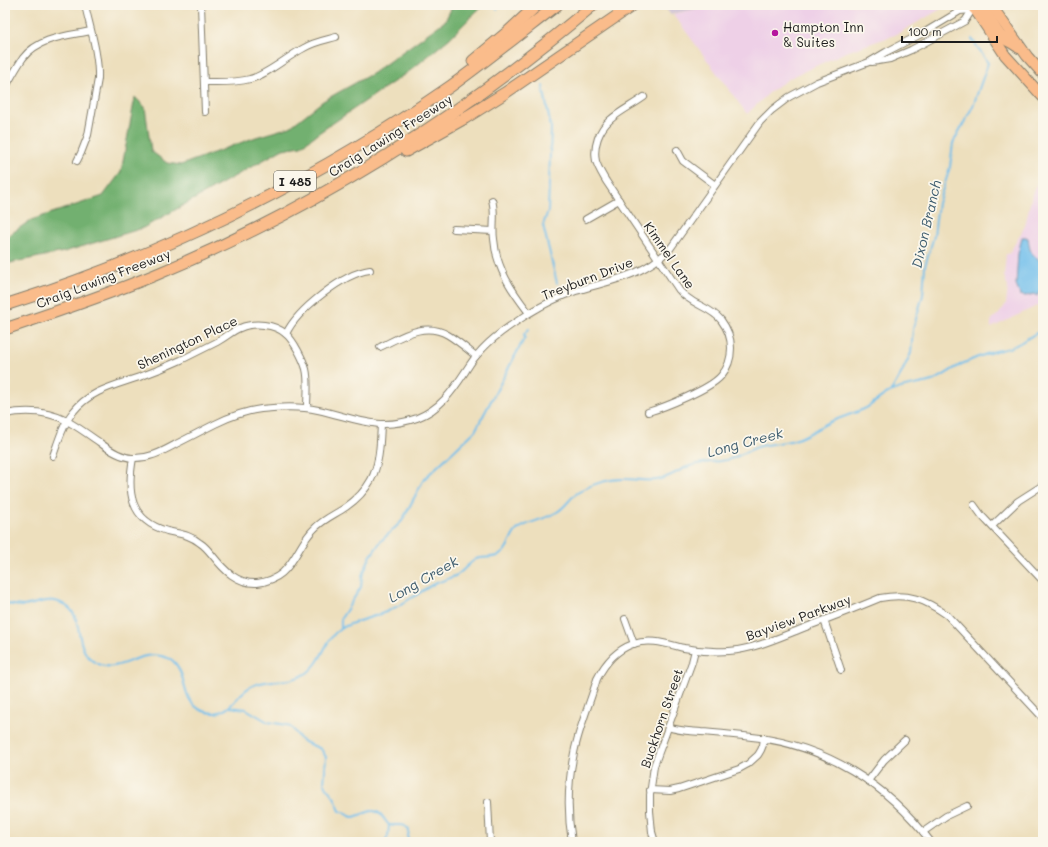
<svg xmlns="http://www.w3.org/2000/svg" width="1048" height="847" font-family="Mali,sans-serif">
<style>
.built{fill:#eed0e7}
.industrial{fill:#ccbed3}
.forest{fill:#72b070;stroke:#476646}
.water{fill:#72bfec;stroke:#476e84}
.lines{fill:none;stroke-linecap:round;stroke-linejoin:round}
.stream{stroke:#72bfec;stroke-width:2}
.minor-casing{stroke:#847e6c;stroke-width:8}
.primary-casing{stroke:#847e6c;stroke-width:12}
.motorway-casing{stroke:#847e6c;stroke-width:13}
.minor{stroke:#fff;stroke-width:6}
.primary{stroke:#fabc8b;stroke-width:10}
.motorway{stroke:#fabc8b;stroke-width:11}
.poi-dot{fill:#b5179e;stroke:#fbf7ec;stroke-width:1.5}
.labels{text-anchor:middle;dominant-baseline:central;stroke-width:3.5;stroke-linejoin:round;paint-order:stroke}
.shield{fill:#fbf7ec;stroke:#5f5e5a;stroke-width:1}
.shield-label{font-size:12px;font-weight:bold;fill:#1c1c1c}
.poi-label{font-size:13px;fill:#1c1c1c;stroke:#fbf7ec;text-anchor:start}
.street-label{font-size:13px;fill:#1c1c1c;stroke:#fbf7ec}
.water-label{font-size:14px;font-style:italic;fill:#3e5d6f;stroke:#fbf7ec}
</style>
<rect width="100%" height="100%" fill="#fbf7ec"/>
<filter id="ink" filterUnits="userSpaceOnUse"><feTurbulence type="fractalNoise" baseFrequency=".025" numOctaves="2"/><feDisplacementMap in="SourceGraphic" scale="8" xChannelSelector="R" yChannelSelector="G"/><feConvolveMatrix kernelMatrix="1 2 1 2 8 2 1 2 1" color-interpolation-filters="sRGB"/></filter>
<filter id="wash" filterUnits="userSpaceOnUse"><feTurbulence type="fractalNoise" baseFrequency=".012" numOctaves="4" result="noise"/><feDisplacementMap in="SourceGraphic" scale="16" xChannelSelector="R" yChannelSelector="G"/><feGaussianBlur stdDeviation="0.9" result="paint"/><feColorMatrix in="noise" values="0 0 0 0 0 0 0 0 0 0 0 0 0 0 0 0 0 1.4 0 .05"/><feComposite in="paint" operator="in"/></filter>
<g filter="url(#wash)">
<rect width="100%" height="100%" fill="#eddfbd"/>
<g class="built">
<path d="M 738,5 L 948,5 L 895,35 L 846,52 L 790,78 L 772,90 L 747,114 L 673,14 L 710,6 Z"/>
<path d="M 1043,170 L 1043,303 L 991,328 L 991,322 L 993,318 L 999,314 L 1006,304 L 1008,287 L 1004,276 L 1006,254 L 1009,254 L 1025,226 L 1032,194 Z"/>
</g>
<path class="industrial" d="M 663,5 L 738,5 L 710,6 L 670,14 Z"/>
<path class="forest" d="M 453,5 L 487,5 L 478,10 L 450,38 L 411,70 L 320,132 L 301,146 L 283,149 L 143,228 L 64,252 L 5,264 L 5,238 L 31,220 L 103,196 L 121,172 L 135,97 L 145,107 L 151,151 L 167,163 L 181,165 L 256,137 L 290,127 L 323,101 L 373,73 L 445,21 Z"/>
<path class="water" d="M 1022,237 L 1026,237 L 1028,238 C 1029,243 1029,248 1031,252 C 1035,257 1041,260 1043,265 L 1042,267 L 1043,277 L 1043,291 L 1038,293 L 1038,295 L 1037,296 L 1034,294 L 1026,296 L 1020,295 L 1016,285 L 1018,254 Z"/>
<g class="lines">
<g class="stream">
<path d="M 497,9 L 497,5"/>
<path d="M 543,86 L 551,128 L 548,211 L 543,225 L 557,283"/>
<path d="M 891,391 L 901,374 L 911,353 L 913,329 L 923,295 L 925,266 L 934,236 L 938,203 L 946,180 L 950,167 L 953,143 L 956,137 L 973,106 L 988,63 L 972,39"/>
<path d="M 5,603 C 11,605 17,606 23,606 C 38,604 50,596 65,605 C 88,619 69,653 101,665 C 120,672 138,651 161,656 C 164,657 169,658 172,660 C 189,674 179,701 203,711 C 207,712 211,713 215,713 C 233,711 238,691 254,685 C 272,677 289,685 307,673 C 324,660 324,640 340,629 C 352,621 372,618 386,612 C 395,608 404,603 413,597 C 420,593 426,588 434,584 C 441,581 449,579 457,575 C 463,571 469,563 476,559 C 483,556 492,559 500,555 C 508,551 510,537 517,530 C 528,521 545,520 557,512 C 566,507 570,497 579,492 C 591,484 611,478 626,479 C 636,479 646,481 656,480 C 670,478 678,470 690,466 C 702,462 715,462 727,460 C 739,457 749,449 761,446 C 773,443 786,443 797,439 C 809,435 819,427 830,422 C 841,417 853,414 864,409 C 874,404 881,396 890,392 C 901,386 920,385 932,381 C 943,377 953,368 964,363 C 973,359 983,355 992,352 C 1000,350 1009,349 1016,345 C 1019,344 1024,340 1027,339 C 1032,335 1037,333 1043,330"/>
<path d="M 341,628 L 341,620 L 342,617 L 361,587 L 362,576 L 370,557 L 381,541 L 402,521 L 424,479 L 475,431 L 525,337 L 524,334 L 529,329"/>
<path d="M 230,707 L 246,709 L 268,722 L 287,725 L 293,729 L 301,740 L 307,743 L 321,749 L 326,757 L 324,783 L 330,792 L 334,797 L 340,811 C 345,812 348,817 354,817 L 371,811 C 381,810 383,819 389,825 L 388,836 L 385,842"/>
<path d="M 389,825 C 397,826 403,822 409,830 L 407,842"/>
</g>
</g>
</g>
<g filter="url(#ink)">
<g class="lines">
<g class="minor-casing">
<g id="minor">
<path d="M 201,5 L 205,112"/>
<path d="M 872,62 L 890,59 L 911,50 L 965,21 L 972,10 L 973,9"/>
<path d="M 204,82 C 219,82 235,83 250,79 C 267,75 288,56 304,48 C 313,42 325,40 336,37"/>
<path d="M 5,88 C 11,78 16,68 23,58 C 39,37 67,36 91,31"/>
<path d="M 644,97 C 633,105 620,111 610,120 C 599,130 593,146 596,161 C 598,168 602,174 606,181 L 679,290 C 682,293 684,296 688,298 C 698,306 712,309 721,320 C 727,328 731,337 731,348 C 731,358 728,368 721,376 C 710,389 665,407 648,412"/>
<path d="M 677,150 L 683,161 L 715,185"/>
<path d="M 77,161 L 81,153 L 88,135 L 98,79 C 99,55 90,28 85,5"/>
<path d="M 492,200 C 496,213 492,226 494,239 C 496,268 512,291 529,313"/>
<path d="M 586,219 L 619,200"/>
<path d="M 454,229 L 493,231"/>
<path d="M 286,334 C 297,310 344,273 370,270"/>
<path d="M 380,347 C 401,337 424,321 448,335 C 458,341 467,349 476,356"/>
<path d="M 5,414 C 26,410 48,411 67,421 C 78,427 89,435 99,442 C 108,449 120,457 132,458 C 150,459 163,451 178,443 C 190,437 203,430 215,424 C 229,417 246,411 261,409 C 279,407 300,406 318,410 C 355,418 378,432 417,418 C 440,409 452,392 465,372 C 469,366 473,359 478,354 C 491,338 511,325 528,314 C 541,306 561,296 576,291 C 611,280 642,277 670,249 L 760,122 L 772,110 L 789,97 L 817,82 L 869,62 L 886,52 L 925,32 L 960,11 L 972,10"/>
<path d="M 53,456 C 58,442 63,424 73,412 C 90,390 117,385 142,376 C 156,371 168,366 181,360 C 193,354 205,348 217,342 C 225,338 232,331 240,328 C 254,322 275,324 286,334 C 294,341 303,359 306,369 C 309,381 307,395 307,408"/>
<path d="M 133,458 C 127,491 129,520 167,531 C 179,534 189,534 200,543 C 205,546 209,551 213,556 C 224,570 237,584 257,583 C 266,582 275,579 282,573 C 296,561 301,541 314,529 C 323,519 336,514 346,507 C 356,500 365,491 371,480 C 380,463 380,443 381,424"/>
<path d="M 974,505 L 982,516 L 1043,581"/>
<path d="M 992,526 L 1018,501 L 1043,485"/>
<path d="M 625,619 L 634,644"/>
<path d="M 824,620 L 841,670"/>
<path d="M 668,727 C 678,731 690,731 701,732 C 718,733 735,735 752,737 C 825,745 887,784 931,842"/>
<path d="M 868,781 L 884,760 L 905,740"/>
<path d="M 650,790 L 670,791 L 679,789 L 739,769 L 748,764 L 758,755 L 761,750 L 763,745 L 764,738"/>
<path d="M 488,802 L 490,842"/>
<path d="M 923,832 L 946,816 L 967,806"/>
<path d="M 572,842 C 567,813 568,782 574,753 C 579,728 590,703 597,679 C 605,663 616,650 633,644 C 651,638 667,644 684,648 C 699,651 714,652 729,651 C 754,649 778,638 801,629 C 827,619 854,609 880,598 C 909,593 924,599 947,615 L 1043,718"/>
<path d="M 655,842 L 652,832 L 650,811 L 650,795 L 654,766 L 692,662 L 695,650"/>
</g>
</g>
<g class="primary-casing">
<g id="primary">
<path d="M 972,5 L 1005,55 L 1043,97"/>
<path d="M 991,5 L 1027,56 L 1043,74"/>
<path d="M 974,9 C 990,9 992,28 1002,37 C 1007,41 1014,44 1019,48"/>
</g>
</g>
<g class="motorway-casing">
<g id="motorway">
<path d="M 473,61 L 509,31 L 537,5"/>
<path d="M 406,151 L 465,118 L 505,93 L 633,5"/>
<path d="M 5,305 C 164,255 314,181 451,86 C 487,60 522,32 557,5"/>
<path d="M 5,329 C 56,312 106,295 155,275 C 314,209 462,116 593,5"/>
</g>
</g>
<use href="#minor" class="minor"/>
<use href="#primary" class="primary"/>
<use href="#motorway" class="motorway"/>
</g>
</g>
<circle class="poi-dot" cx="775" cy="33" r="4"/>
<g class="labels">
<rect class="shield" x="274" y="171" width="42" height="20" rx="3"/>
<g class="shield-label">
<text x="295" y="181">I 485</text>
</g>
<g class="poi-label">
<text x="783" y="26">Hampton Inn<tspan x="783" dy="15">&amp; Suites</tspan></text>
</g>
<g class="street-label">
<text transform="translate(390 135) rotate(-32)">Craig Lawing Freeway</text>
<text transform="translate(670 255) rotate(55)">Kimmel Lane</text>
<text transform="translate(103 278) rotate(-21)">Craig Lawing Freeway</text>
<text transform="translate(587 278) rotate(-21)">Treyburn Drive</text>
<text transform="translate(187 342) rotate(-25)">Shenington Place</text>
<text transform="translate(798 617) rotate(-20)">Bayview Parkway</text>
<text transform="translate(661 718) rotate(-71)">Buckhorn Street</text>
</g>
<g class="water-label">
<text transform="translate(926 224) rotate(-77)">Dixon Branch</text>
<text transform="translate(745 442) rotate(-15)">Long Creek</text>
<text transform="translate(423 579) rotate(-30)">Long Creek</text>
</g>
</g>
<rect width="1048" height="847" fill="none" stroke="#fbf7ec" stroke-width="20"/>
<path d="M902 36v6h95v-6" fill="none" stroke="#1c1c1c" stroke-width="2"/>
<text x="908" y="36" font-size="12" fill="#1c1c1c" stroke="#fbf7ec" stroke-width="3" paint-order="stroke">100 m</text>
</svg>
